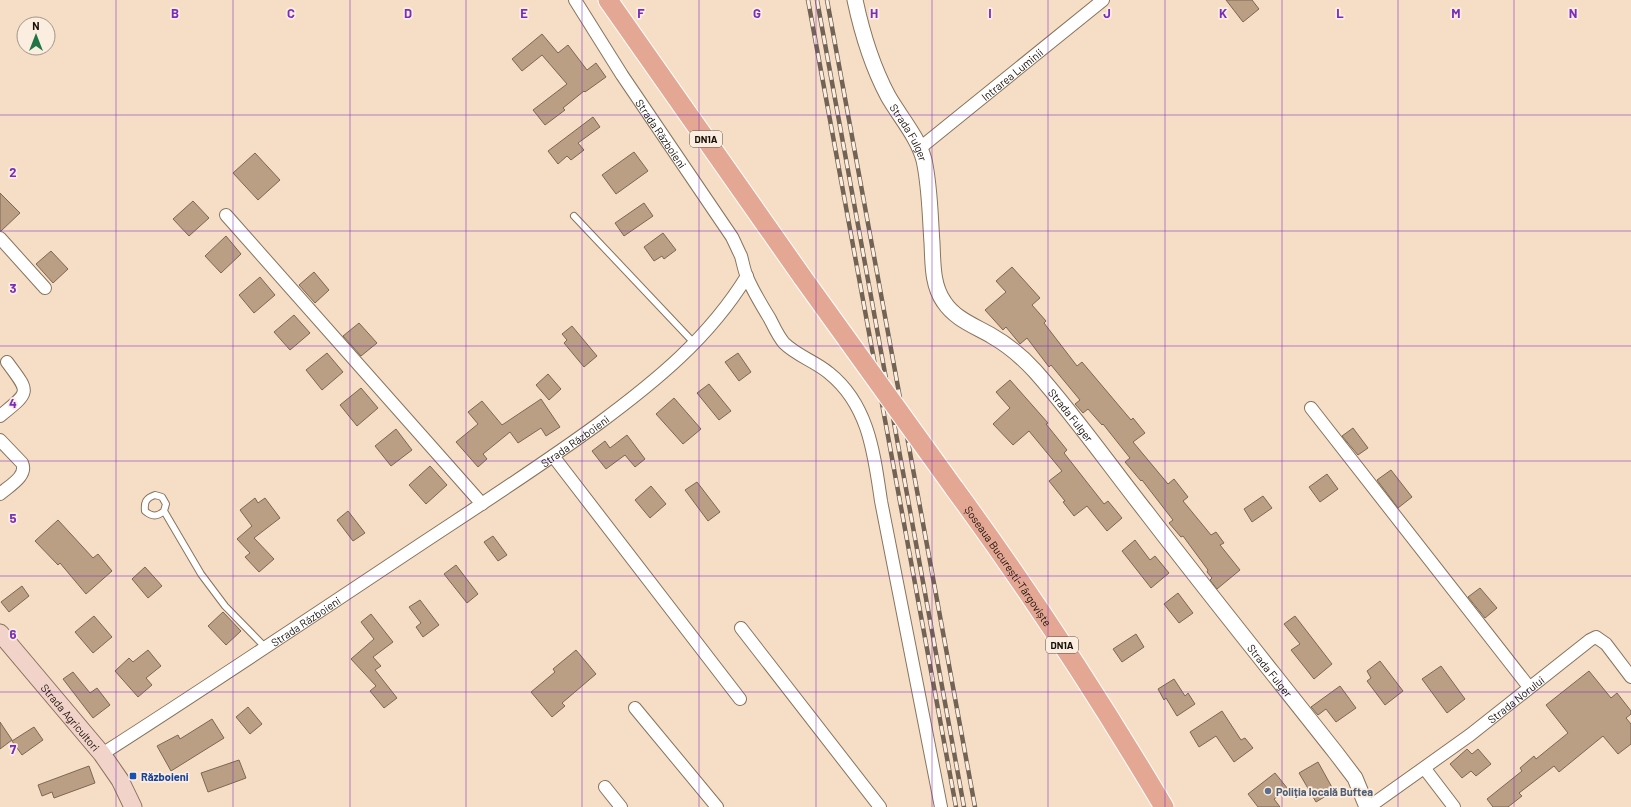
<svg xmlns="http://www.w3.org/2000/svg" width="1631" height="807" font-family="Barlow,sans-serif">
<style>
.building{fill:#ba9f84;stroke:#7c6752}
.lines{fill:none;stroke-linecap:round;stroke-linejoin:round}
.service-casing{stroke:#88735d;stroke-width:8}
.minor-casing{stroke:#88735d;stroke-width:14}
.tertiary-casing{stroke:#88735d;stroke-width:17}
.secondary-casing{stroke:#88735d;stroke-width:19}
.primary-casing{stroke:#fff;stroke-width:21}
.service{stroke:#fff;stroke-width:6}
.minor{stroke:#fff;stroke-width:12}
.tertiary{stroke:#fff;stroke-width:15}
.secondary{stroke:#f2d3c9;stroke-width:17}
.primary{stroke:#e4a794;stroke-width:19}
.rail-casing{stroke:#726355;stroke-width:4.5}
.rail{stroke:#fbeddf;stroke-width:3;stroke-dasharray:9;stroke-linecap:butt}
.primary-bridge-casing{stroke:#fff;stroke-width:21;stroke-linecap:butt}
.primary-bridge{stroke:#e4a794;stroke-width:19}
.grid{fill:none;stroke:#7b2cbf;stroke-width:1;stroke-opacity:0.55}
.transit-dot{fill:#1a4fb4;stroke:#fbeddf;stroke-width:1.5}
.service-dot{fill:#5c6f8a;stroke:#fbeddf;stroke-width:1.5}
.labels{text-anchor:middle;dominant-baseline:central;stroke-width:3.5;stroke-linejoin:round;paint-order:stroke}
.shield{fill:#fbeddf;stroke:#5d5349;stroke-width:1}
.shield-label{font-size:10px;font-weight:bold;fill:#191109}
.street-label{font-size:11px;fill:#191109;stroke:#fbeddf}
.transit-label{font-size:11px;font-weight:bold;fill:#164399;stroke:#fbeddf;text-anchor:start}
.service-label{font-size:11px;font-weight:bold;fill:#4e5e75;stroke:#fbeddf;text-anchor:start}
.grid-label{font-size:13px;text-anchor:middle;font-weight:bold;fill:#7b2cbf;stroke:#fbeddf;stroke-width:3.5;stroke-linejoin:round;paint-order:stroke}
</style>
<rect width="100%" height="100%" fill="#f6dec6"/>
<g class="building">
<path d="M 1226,0 L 1252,0 L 1259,9 L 1243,22 Z"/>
<path d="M 542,34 L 558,53 L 568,45 L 587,70 L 596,63 L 606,77 L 585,92 L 584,91 L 563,108 L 565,110 L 545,125 L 533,110 L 567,84 L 542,55 L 522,71 L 512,59 Z"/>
<path d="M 593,117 L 600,127 L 578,143 L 584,150 L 571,160 L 567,156 L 558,164 L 548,151 Z"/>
<path d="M 634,152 L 648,171 L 616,194 L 602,175 Z"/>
<path d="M 255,153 L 280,180 L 258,200 L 233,173 Z"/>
<path d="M 0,193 L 20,213 L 1,231 L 0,231 Z"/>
<path d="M 193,201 L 209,218 L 189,236 L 173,219 Z"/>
<path d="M 644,203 L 653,216 L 624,236 L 615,223 Z"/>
<path d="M 663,233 L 676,250 L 664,259 L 662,256 L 654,261 L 644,247 Z"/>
<path d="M 226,236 L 241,254 L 221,273 L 205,256 Z"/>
<path d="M 51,251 L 68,269 L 53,283 L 36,264 Z"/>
<path d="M 1012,267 L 1040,298 L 1032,305 L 1046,321 L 1044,323 L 1077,366 L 1082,362 L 1131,420 L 1133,418 L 1145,433 L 1133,442 L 1168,484 L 1174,479 L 1188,497 L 1183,501 L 1211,535 L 1216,532 L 1224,543 L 1220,545 L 1240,570 L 1217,589 L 1210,580 L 1212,578 L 1207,572 L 1208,570 L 1183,536 L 1181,537 L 1169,523 L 1173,520 L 1142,480 L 1141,481 L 1125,462 L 1130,458 L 1103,424 L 1102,425 L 1088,409 L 1083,413 L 1075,404 L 1080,400 L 1051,365 L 1049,367 L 1027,338 L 1020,344 L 1006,327 L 1003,330 L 985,310 L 1006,292 L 996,281 Z"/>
<path d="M 314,272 L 329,290 L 315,303 L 299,285 Z"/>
<path d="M 260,277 L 275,295 L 254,313 L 239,295 Z"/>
<path d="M 294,315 L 310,333 L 290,350 L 274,332 Z"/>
<path d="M 359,323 L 377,343 L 361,356 L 343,336 Z"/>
<path d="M 572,326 L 597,356 L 584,367 L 564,343 L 567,340 L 562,334 Z"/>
<path d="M 327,353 L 343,372 L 322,390 L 306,370 Z"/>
<path d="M 738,353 L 751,372 L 739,381 L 725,362 Z"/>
<path d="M 548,374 L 561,389 L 549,400 L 536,385 Z"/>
<path d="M 1010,380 L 1048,423 L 1046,424 L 1067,450 L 1064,453 L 1104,504 L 1108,501 L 1122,518 L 1107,531 L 1087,506 L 1074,516 L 1063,502 L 1065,501 L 1049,481 L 1062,471 L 1029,431 L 1013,445 L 993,424 L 1010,408 L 996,392 Z"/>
<path d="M 709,384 L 731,411 L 719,420 L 697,393 Z"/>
<path d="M 361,388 L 378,408 L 357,426 L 340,405 Z"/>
<path d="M 674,398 L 701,429 L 683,444 L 656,414 Z"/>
<path d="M 541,399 L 560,427 L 546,436 L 541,428 L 518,443 L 510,432 L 483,454 L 487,459 L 478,467 L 456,442 L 478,424 L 468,412 L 482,401 L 502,425 Z"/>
<path d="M 1353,428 L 1368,448 L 1358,455 L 1342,436 Z"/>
<path d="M 396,429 L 412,450 L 391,466 L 375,446 Z"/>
<path d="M 627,435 L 645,459 L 635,467 L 625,455 L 606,469 L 592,451 L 605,441 L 610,448 Z"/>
<path d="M 430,466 L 447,485 L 426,504 L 409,485 Z"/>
<path d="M 1391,470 L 1412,497 L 1398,508 L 1377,480 Z"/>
<path d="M 1327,474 L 1338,489 L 1320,502 L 1309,487 Z"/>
<path d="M 697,482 L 720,512 L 708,521 L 685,490 Z"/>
<path d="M 651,486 L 666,504 L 650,518 L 635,500 Z"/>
<path d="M 1263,496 L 1272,508 L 1252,522 L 1244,509 Z"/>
<path d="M 255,498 L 258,503 L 265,498 L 280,518 L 254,538 L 274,559 L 259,572 L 245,557 L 250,553 L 237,539 L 252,526 L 240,510 Z"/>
<path d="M 348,511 L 365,533 L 353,541 L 337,520 Z"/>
<path d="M 58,520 L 93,558 L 98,554 L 112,571 L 86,594 L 60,563 L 58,565 L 35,541 Z"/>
<path d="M 493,536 L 507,555 L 498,561 L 484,542 Z"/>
<path d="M 1135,540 L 1150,560 L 1155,556 L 1169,573 L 1151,588 L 1122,551 Z"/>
<path d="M 456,565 L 478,594 L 467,603 L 444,574 Z"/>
<path d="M 145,567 L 162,586 L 148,598 L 132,579 Z"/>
<path d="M 22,586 L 29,596 L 9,612 L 1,602 Z"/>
<path d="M 1480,588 L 1497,608 L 1485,618 L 1468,597 Z"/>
<path d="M 1178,593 L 1193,613 L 1179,623 L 1164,604 Z"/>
<path d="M 420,600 L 439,625 L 423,637 L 416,627 L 421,623 L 409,607 Z"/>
<path d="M 223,612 L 241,631 L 226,645 L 208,626 Z"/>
<path d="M 371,614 L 393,642 L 373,657 L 381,666 L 375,670 L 397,698 L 384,708 L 370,691 L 376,686 L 351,659 L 374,639 L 361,622 Z"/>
<path d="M 94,616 L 112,637 L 93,653 L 75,632 Z"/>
<path d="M 1295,616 L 1332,664 L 1314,679 L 1291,650 L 1300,644 L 1284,624 Z"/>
<path d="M 1136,634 L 1144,647 L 1122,662 L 1113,649 Z"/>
<path d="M 148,650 L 161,666 L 146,678 L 152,685 L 138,697 L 115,671 L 129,658 L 133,662 Z"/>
<path d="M 576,650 L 596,674 L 562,703 L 565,706 L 552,717 L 531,692 L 555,672 L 553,669 Z"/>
<path d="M 1380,661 L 1403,691 L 1385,705 L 1367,681 L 1371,678 L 1367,671 Z"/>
<path d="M 1441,666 L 1465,699 L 1447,713 L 1422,679 Z"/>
<path d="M 1589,671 L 1611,698 L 1617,693 L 1631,711 L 1631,714 L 1626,718 L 1631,724 L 1631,744 L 1618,754 L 1603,736 L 1559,772 L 1554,766 L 1519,793 L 1522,796 L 1508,807 L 1493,807 L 1487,799 L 1522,771 L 1520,768 L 1534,756 L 1536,759 L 1568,733 L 1546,705 Z"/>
<path d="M 73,672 L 90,693 L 97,688 L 110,705 L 93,718 L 63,679 Z"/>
<path d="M 1174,679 L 1185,696 L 1188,693 L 1195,704 L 1177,716 L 1166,698 L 1164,700 L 1158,689 Z"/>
<path d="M 1340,686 L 1356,708 L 1336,722 L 1326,709 L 1318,715 L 1311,707 Z"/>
<path d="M 248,707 L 262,724 L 250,734 L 236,717 Z"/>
<path d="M 1222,711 L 1241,740 L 1245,738 L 1253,748 L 1234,762 L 1216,736 L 1199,747 L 1190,732 Z"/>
<path d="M 212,719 L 224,738 L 171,771 L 157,746 L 178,735 L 180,739 Z"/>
<path d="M 0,722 L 12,740 L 0,749 Z"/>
<path d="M 34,727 L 43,740 L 22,755 L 12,741 Z"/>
<path d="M 1467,749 L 1472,754 L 1478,749 L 1491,764 L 1476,776 L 1471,771 L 1462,778 L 1450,764 Z"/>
<path d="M 239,760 L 246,778 L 208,792 L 201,773 Z"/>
<path d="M 1318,762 L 1334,791 L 1316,802 L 1299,773 Z"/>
<path d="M 89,766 L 95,783 L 54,798 L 52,792 L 42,796 L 38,785 Z"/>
<path d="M 1275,773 L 1288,789 L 1274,799 L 1280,807 L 1258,807 L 1248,794 Z"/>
</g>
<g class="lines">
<g class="service-casing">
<g id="service">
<path d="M 574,216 L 695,344"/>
<path d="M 164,511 C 157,517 152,517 145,511 C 144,502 146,498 155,495 L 162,497 L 166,504 L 164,511 L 201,574 L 225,606 L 265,647"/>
</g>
</g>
<g class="minor-casing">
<g id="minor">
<path id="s1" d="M 575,0 L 622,75 L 732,237 C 735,243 738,250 741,256 C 743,263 744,270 747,277 C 753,291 762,306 770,319 C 774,327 778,336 784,343 C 797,356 815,361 829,373 C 869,405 874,454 881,501 L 941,807"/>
<path id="s2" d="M 920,148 L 1103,0"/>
<path d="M 226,215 L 482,504"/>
<path d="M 0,238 L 45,288"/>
<path d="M 1311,408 L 1529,687"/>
<path d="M 0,416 C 31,391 30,393 7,362"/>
<path d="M 0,440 L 22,463 C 28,476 9,486 0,494"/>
<path d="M 553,456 L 740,699"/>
<path d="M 741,628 L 880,807"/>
<path d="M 635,708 L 717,807"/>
<path id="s3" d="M 102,754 C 210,685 317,613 424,542 C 483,503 542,465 598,424 C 656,381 709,338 747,276"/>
<path d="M 1425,769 L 1454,807"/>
<path d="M 605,787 L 621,807"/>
<path id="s4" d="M 1369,807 L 1470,735 L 1590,640 L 1596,637 L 1606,644 L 1631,677"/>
</g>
</g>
<g class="tertiary-casing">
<g id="tertiary">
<path id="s5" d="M 855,0 C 862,33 872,66 888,96 C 900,117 918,137 924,160 C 930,187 930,216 932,243 C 933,263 932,285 944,302 C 955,319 975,326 992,336 C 1008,345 1023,358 1035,371 C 1075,416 1110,466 1147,513 C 1209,594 1273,673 1336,753 L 1355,778 L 1367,807"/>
</g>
</g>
<g class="secondary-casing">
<g id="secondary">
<path id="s6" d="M 0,633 L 102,754 L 120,780 L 133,807"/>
</g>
</g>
<g class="primary-casing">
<g id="primary">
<path d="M 608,0 L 803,278"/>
<path id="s7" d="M 954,488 C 1029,590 1099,698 1164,807"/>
</g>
</g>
<use href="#service" class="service"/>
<use href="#minor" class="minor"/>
<use href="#tertiary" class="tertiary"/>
<use href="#secondary" class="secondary"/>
<use href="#primary" class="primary"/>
<g class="rail-casing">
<g id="rail">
<path d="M 808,0 L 956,807"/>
<path d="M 817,0 L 964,807"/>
<path d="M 827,0 L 975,807"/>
</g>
</g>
<use href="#rail" class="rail"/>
<g class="primary-bridge-casing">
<path id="primary-bridge" d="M 803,278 L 954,488"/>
</g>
<use href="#primary-bridge" class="primary-bridge"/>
</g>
<path class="grid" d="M 116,0 L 116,807M 233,0 L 233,807M 350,0 L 350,807M 466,0 L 466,807M 582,0 L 582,807M 699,0 L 699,807M 816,0 L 816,807M 932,0 L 932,807M 1048,0 L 1048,807M 1165,0 L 1165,807M 1282,0 L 1282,807M 1398,0 L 1398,807M 1514,0 L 1514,807M 0,115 L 1631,115M 0,231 L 1631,231M 0,346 L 1631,346M 0,461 L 1631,461M 0,576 L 1631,576M 0,692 L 1631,692"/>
<rect class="transit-dot" x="129" y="772" width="8" height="8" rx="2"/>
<circle class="service-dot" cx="1268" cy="791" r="4"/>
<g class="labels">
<g class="shield">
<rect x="690" y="131" width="32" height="16" rx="3"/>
<rect x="1046" y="637" width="32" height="16" rx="3"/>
</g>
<g class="shield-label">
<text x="706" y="139">DN1A</text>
<text x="1062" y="645">DN1A</text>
</g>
<g class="street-label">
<text stroke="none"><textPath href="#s2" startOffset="118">Intrarea Luminii</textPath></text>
<text stroke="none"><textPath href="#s1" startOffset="159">Strada Războieni</textPath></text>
<text stroke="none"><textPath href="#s5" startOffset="144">Strada Fulger</textPath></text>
<text stroke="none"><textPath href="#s5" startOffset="492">Strada Fulger</textPath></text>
<text stroke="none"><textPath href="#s3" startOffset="567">Strada Războieni</textPath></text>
<text stroke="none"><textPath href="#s7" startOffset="95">Șoseaua București-Târgoviște</textPath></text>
<text stroke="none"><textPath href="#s3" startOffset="243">Strada Războieni</textPath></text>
<text stroke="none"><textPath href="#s5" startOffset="816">Strada Fulger</textPath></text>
<text stroke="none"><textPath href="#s4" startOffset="182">Strada Norului</textPath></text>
<text stroke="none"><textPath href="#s6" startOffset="110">Strada Agricultori</textPath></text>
</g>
<g class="transit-label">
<text x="141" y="776">Războieni</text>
</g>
<g class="service-label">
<text x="1276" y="791">Poliția locală Buftea</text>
</g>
</g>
<g class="grid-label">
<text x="175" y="18">B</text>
<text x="291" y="18">C</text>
<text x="408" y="18">D</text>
<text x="524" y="18">E</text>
<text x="641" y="18">F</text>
<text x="757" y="18">G</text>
<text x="874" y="18">H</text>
<text x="990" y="18">I</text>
<text x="1107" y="18">J</text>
<text x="1223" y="18">K</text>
<text x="1340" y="18">L</text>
<text x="1456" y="18">M</text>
<text x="1573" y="18">N</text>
<text x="13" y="177">2</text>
<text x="13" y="293">3</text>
<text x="13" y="408">4</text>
<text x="13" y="523">5</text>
<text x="13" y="639">6</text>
<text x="13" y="754">7</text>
</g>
<g transform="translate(36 36)"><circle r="19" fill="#fbeddf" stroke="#a19589"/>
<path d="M0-3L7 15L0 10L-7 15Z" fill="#207547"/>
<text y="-6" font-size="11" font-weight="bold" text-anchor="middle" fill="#191109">N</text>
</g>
</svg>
